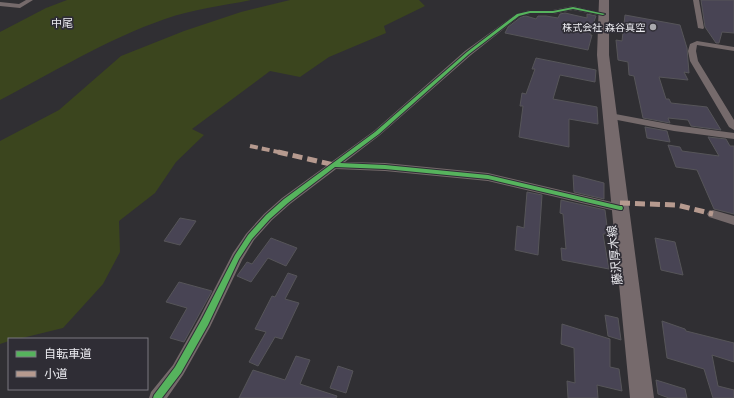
<svg xmlns="http://www.w3.org/2000/svg" width="734" height="398" font-family="'DM Sans','Noto Sans JP',sans-serif">
<style>
.green{fill:#3b451e}
.building{fill:#484454;stroke:#565559}
.lines{fill:none;stroke-linecap:round;stroke-linejoin:round}
.minor{fill:#756a6b;fill-rule:evenodd}
.primary{fill:#766a6c;fill-rule:evenodd}
.quiet-far1{stroke:#b69a8f;stroke-width:4;stroke-dasharray:8 4;stroke-linecap:butt}
.quiet{stroke:#b69a8f;stroke-width:5;stroke-dasharray:10 5;stroke-linecap:butt}
.cycleway-casing{stroke:#2f2d35;stroke-width:2}
.cycleway{fill:#56b35d;fill-rule:evenodd}
.poi-dot{fill:#aaa9ae;stroke:#2f2d35;stroke-width:1.5}
.labels{text-anchor:middle;dominant-baseline:central;stroke-width:3.5;stroke-linejoin:round;paint-order:stroke}
.far-poi-label{font-size:10px;fill:#ebebf0;stroke:#2f2d35;text-anchor:end}
.far-neighbourhood-label{font-size:11px;fill:#ebebf0;stroke:#2f2d35}
.street-label{font-size:12px;fill:#ebebf0;stroke:#2f2d35}
</style>
<rect width="100%" height="100%" fill="#302f33"/>
<g class="green">
<path d="M 67,0 L 251,0 C 222,6 193,9 165,19 C 107,39 54,72 0,100 L 0,32 L 46,8 Z"/>
<path d="M 290,0 L 419,0 L 425,6 L 384,26 L 386,33 L 329,57 L 300,77 L 270,71 L 192,129 L 204,135 L 176,162 L 155,193 L 119,221 L 120,252 L 103,284 L 63,328 L 18,339 L 9,339 L 9,341 L 0,344 L 0,141 L 59,110 L 121,56 L 184,31 L 241,12 Z"/>
</g>
<g class="building">
<path d="M 701,0 L 734,0 L 734,33 L 722,32 L 719,43 L 716,43 L 705,27 Z"/>
<path d="M 565,13 L 587,18 L 587,14 L 596,16 L 591,30 L 590,35 L 592,35 L 588,50 L 505,33 L 508,27 L 521,17 L 526,16 L 536,19 L 538,16 L 546,16 L 558,18 L 560,14 Z"/>
<path d="M 625,15 L 680,25 L 687,48 L 689,73 L 684,72 L 688,80 L 659,77 L 666,99 L 669,99 L 671,103 L 707,107 L 721,130 L 691,126 L 688,120 L 668,118 L 670,123 L 643,118 L 634,76 L 629,75 L 628,62 L 618,60 L 616,40 L 622,41 Z"/>
<path d="M 536,58 L 596,70 L 595,82 L 560,75 L 553,99 L 597,107 L 598,124 L 569,119 L 569,147 L 519,137 L 523,106 L 520,106 L 522,93 L 526,94 L 535,69 L 532,69 Z"/>
<path d="M 645,127 L 667,131 L 670,142 L 647,138 Z"/>
<path d="M 708,137 L 726,139 L 730,146 L 734,146 L 734,214 L 714,209 L 697,170 L 676,167 L 668,145 L 680,147 L 682,151 L 719,156 Z"/>
<path d="M 573,175 L 604,183 L 604,199 L 574,192 Z"/>
<path d="M 527,192 L 542,195 L 538,255 L 515,250 L 517,226 L 524,228 Z"/>
<path d="M 561,200 L 605,210 L 608,234 L 603,234 L 609,269 L 562,260 L 561,248 L 566,249 L 563,214 L 560,213 Z"/>
<path d="M 180,218 L 196,221 L 180,245 L 164,241 Z"/>
<path d="M 271,238 L 297,248 L 286,266 L 268,258 L 251,282 L 237,276 L 247,262 L 252,264 Z"/>
<path d="M 655,238 L 675,242 L 683,275 L 661,270 Z"/>
<path d="M 288,273 L 297,276 L 285,299 L 299,303 L 282,339 L 275,337 L 258,366 L 249,362 L 266,332 L 255,329 L 272,296 L 275,297 Z"/>
<path d="M 179,282 L 212,291 L 184,342 L 170,338 L 187,308 L 166,302 Z"/>
<path d="M 605,315 L 618,318 L 621,340 L 608,336 Z"/>
<path d="M 662,321 L 685,329 L 686,331 L 734,343 L 734,362 L 712,355 L 718,386 L 734,390 L 734,398 L 713,398 L 704,369 L 667,358 Z"/>
<path d="M 562,324 L 610,339 L 610,367 L 619,369 L 622,391 L 597,385 L 598,398 L 568,398 L 567,381 L 575,383 L 574,348 L 561,344 Z"/>
<path d="M 296,356 L 310,360 L 300,384 L 337,396 L 336,398 L 239,398 L 253,370 L 285,380 Z"/>
<path d="M 338,366 L 353,371 L 346,393 L 330,388 Z"/>
<path d="M 656,380 L 685,389 L 687,398 L 669,398 L 658,394 Z"/>
</g>
<g class="lines">
<g class="minor">
<path d="M 26,0 L 33,0 L 20,8 L 0,6 L 0,2 L 19,4 Z"/>
<path d="M 693,0 L 699,0 L 704,28 L 703,29 L 698,28 Z"/>
<path d="M 573,6 L 606,14 L 603,16 L 573,10 L 553,14 L 530,14 L 520,16 L 471,55 L 380,135 L 345,162 L 385,163 L 488,173 L 620,204 L 624,205 L 626,208 L 624,211 L 620,212 L 488,181 L 385,171 L 336,169 L 290,204 L 272,220 L 254,240 L 242,260 L 210,327 L 183,375 L 167,398 L 149,398 L 151,392 L 173,365 L 200,317 L 233,253 L 246,234 L 264,214 L 282,198 L 374,131 L 465,51 L 516,14 L 530,10 L 553,10 Z"/>
<path d="M 697,41 L 734,47 L 734,51 L 697,45 L 696,51 L 698,61 L 734,120 L 734,130 L 729,127 L 690,61 L 688,51 L 690,44 Z"/>
<path d="M 610,113 L 674,125 L 734,133 L 734,139 L 674,131 L 607,118 L 606,116 L 607,114 Z"/>
<path d="M 713,210 L 734,216 L 734,225 L 709,217 L 707,214 L 709,211 Z"/>
</g>
<path class="primary" d="M 599,0 L 609,0 L 609,55 L 654,398 L 630,398 L 597,55 Z"/>
<path class="quiet-far1" d="M 250,146 L 283,153"/>
<g class="quiet">
<path d="M 278,152 L 334,165"/>
<path d="M 620,203 L 677,205 L 713,214"/>
</g>
<g class="cycleway-casing">
<path id="cycleway" d="M 573,7 L 605,14 L 603,15 L 573,9 L 553,13 L 530,13 L 519,16 L 469,54 L 379,134 L 340,163 L 385,165 L 488,175 L 620,206 L 622,206 L 623,208 L 622,210 L 620,210 L 488,179 L 385,169 L 335,167 L 288,203 L 270,219 L 252,239 L 239,259 L 208,325 L 181,373 L 162,398 L 153,398 L 154,395 L 175,367 L 202,319 L 235,255 L 248,235 L 266,215 L 284,199 L 375,132 L 467,52 L 517,14 L 530,11 L 553,11 Z"/>
</g>
<use href="#cycleway" class="cycleway"/>
</g>
<circle class="poi-dot" cx="653" cy="27" r="4"/>
<g class="labels">
<g class="far-poi-label">
<text x="645" y="27">株式会社 森谷真空</text>
</g>
<g class="far-neighbourhood-label">
<text x="62" y="23">中尾</text>
</g>
<g class="street-label">
<text transform="translate(615 255) rotate(-96)">藤沢厚木線</text>
</g>
</g>
<rect x="8" y="338" width="140" height="52" fill="#2f2d35" stroke="#7a7980"/>
<rect x="16" y="351" width="20" height="6" fill="#56b35d" stroke="#7a7980"/>
<text x="44" y="358" font-size="12" fill="#ebebf0">自転車道</text>
<rect x="16" y="371" width="20" height="6" fill="#b69a8f" stroke="#7a7980"/>
<text x="44" y="378" font-size="12" fill="#ebebf0">小道</text>
</svg>
